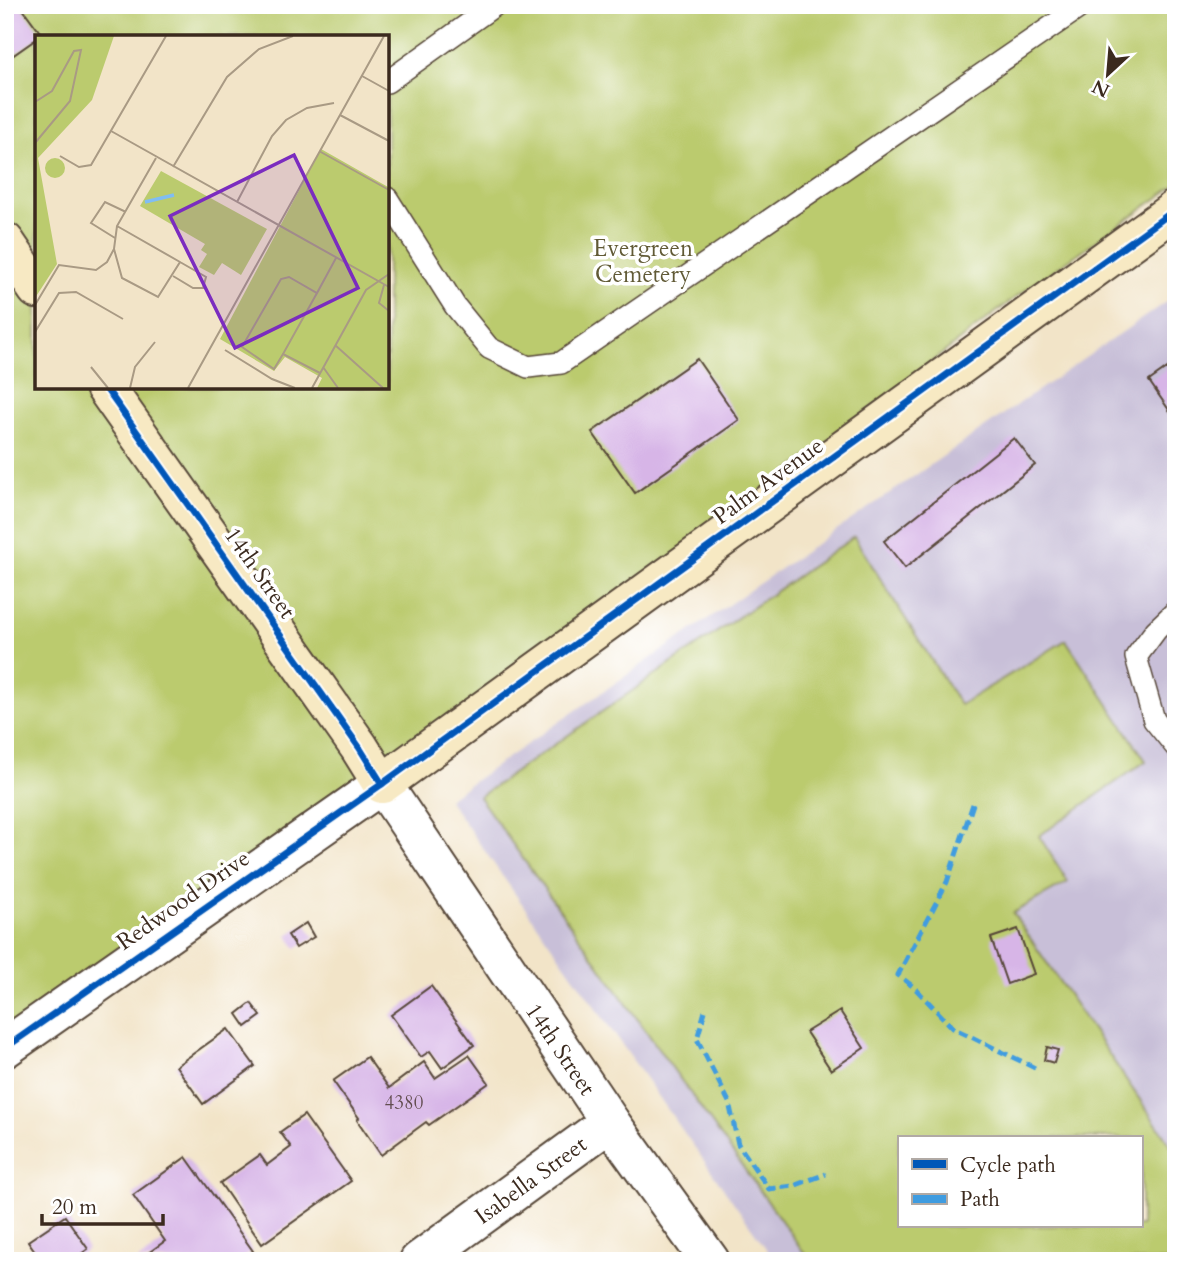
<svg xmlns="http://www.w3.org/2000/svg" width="1181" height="1266" font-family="Cardo,serif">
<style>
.industrial{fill:#c8bfd8;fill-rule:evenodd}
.green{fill:#bbcb6e;stroke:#7b7a46;stroke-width:2;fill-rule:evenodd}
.building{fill:#d7b5e7}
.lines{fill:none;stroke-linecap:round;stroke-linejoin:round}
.lane-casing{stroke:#564638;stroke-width:24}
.street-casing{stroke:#564638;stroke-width:42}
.secondary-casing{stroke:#564638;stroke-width:42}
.lane{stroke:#fff;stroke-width:21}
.street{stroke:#fff;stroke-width:38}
.secondary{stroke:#f7e9c3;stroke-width:38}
.quiet{stroke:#3f9ce0;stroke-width:5;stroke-dasharray:10 5;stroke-linecap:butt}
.cycleway-casing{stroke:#fff;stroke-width:11}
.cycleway{stroke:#0057b8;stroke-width:7}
.labels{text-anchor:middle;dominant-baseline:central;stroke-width:7;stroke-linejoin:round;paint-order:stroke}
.number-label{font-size:19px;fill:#624d50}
.park-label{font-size:23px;fill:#615a36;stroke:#fff}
.street-label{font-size:23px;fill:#3b2a1e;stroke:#fff}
.inset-river{fill:none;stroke:#80bdf3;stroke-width:3.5}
.inset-road{fill:none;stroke:#a99a84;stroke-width:2}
.view{fill:#7b2cbf;fill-opacity:0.15;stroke:#7b2cbf;stroke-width:3.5}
.inset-edge{fill:none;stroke:#3b2a1e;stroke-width:3.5}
</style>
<rect width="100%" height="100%" fill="#fff"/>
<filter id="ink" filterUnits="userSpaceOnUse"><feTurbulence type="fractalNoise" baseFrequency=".0143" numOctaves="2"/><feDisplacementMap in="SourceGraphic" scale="14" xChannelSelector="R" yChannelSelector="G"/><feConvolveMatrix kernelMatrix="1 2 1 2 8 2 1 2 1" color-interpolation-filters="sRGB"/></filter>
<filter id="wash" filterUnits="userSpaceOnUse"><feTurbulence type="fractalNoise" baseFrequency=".00686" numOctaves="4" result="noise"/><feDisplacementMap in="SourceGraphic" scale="28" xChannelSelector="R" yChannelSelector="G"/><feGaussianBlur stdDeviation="1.57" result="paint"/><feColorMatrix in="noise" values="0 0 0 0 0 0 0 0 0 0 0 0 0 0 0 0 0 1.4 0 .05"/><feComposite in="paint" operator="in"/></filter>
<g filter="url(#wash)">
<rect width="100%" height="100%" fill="#f2e4c8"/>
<path class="industrial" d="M 1176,295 L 1176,1261 L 775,1261 L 448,799 ZM 899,1138 L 1141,1138 L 1141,1226 L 899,1226 Z"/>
<g class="green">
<path d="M 5,5 L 1176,5 L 1176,185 L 1020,294 L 534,667 L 5,1042 ZM 37,37 L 387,37 L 387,387 L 37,387 Z"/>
<path d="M 854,537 L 960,705 L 1066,640 L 1146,761 L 1039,836 L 1068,882 L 1013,913 L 1176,1153 L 1176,1261 L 810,1261 L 479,797 ZM 899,1138 L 1141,1138 L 1141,1226 L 899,1226 Z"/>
</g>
<g id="blocks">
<g class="building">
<path d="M 5,5 L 20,5 L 42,35 L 5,61 Z"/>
<path d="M 697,359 L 739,420 L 635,493 L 592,432 Z"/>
<path d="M 1176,362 L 1176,420 L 1149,381 Z"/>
<path d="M 1014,438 L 1035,465 L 905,568 L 884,541 Z"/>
<path d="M 306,923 L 314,937 L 296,948 L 288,935 Z"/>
<path d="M 1018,929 L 1034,974 L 1007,984 L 991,938 Z"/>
<path d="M 431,986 L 474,1045 L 442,1068 L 430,1051 L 421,1057 L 391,1015 Z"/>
<path d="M 251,1003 L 261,1016 L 246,1027 L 237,1014 Z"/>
<path d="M 840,1011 L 864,1048 L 831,1070 L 806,1032 Z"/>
<path d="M 228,1029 L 255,1066 L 203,1104 L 176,1066 Z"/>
<path d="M 1047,1047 L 1058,1050 L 1054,1063 L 1044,1060 Z"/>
<path d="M 469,1055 L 489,1083 L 429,1125 L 426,1122 L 381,1155 L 357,1120 L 359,1118 L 333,1081 L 367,1057 L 389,1088 L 424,1062 L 435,1078 Z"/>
<path d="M 304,1115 L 351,1181 L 262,1244 L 220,1183 L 260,1155 L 267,1165 L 291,1147 L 280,1132 Z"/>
<path d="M 186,1157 L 253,1251 L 239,1261 L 137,1261 L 165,1241 L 133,1195 Z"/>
<path d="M 65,1216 L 88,1249 L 71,1261 L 42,1261 L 28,1241 Z"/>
</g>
</g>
</g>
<g filter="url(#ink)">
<use href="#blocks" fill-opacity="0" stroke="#564638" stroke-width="2"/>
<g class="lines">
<g class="lane-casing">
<g id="lane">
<path d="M 387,82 L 495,5"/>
<path d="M 387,198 L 455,306 L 489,348 L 528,367 L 561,363 L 1083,5"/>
<path d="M 1176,611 L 1156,630 L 1136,657 L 1154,720 L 1176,747"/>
</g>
</g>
<g class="street-casing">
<g id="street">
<path id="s1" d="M 5,1048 L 382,784 L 610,1122 L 710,1261"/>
<path id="s2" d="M 419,1261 L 610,1122"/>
</g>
</g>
<g class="secondary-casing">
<g id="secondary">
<path d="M 5,242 L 37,289"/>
<path d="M 105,387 L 359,747 L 382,784 L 1176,209"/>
</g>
</g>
<use href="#lane" class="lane"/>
<use href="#street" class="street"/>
<use href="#secondary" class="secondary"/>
<g class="quiet">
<path d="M 973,804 L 947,882 L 898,975 L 915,988 L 953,1028 L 1035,1068"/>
<path d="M 705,1011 L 697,1039 L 729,1102 L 738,1144 L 769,1189 L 793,1186 L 826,1174"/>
</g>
<g class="cycleway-casing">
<g id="cycleway">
<path d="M 105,387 L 359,747 L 382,784"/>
<path d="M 5,1048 L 382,784 L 1176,209"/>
</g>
</g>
<use href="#cycleway" class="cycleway"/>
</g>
</g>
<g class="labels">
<g class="number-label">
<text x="404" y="1103">4380</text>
</g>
<g class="park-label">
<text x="643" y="248">Evergreen<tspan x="643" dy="26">Cemetery</tspan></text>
</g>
<g class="street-label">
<text transform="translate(768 481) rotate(-36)">Palm Avenue</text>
<text transform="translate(260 573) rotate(55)">14th Street</text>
<text transform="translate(183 900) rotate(-35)">Redwood Drive</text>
<text stroke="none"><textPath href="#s1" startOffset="780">14th Street</textPath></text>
<text stroke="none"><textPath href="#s2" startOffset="138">Isabella Street</textPath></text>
</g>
</g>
<g transform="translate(35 35)">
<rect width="354" height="354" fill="#f2e4c8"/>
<path d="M 0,1 L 79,1 L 57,65 L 3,123 L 22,229 L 0,263 ZM 286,114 L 353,152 L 353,353 L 282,353 L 287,343 L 250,322 L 239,336 L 185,304 ZM10 133a10 10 0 1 1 20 0a10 10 0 1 1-20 0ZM 126,136 L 232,194 L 206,240 L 187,228 L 179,240 L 164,232 L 172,219 L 166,215 L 170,209 L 105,171 Z" fill="#bbcb6e"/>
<path class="inset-river" d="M 110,167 L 139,160"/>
<path class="inset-road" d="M 327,41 L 354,56M 0,67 L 17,56 L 39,16 L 46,15 L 35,66 L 0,108M 305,80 L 354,106M 76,96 L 354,252M 284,116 L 354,155M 25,121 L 44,132 L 56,130 L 131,1M 138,132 L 192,42 L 224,14 L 258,1M 202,167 L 237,101 L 251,85 L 272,73 L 299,68M 80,203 L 56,188 L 70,167 L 91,177M 79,214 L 87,243 L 123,262 L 145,227 L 82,191M 138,241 L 158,253 L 168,253 L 171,242 L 145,227M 349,250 L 344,268 L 354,276M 282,258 L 248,319 L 285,338M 0,270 L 24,230 L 61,235 L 72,227 L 79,214 L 82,191 L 121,123M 0,297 L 24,258 L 41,257 L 88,284M 300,310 L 348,353M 190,315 L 237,344 L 260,353M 248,319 L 239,334 L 207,312 L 246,244 L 254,242 L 282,258 L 301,223M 56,332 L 73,353M 288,332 L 303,353M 95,353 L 100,332 L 120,307M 153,353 L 349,1M 277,353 L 331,255 L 354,239"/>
<path class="view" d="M 259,120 L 323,253 L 200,313 L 135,181 Z"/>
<rect width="354" height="354" class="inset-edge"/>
</g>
<rect width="1181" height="1266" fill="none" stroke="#fff" stroke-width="28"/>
<rect x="898" y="1136" width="245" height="91" fill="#ffffff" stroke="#b1aaa5" stroke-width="2"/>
<rect x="912" y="1159" width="35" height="10" fill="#0057b8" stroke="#b1aaa5" stroke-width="2"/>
<text x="960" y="1172" font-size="21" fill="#3b2a1e">Cycle path</text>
<rect x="912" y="1194" width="35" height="10" fill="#3f9ce0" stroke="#b1aaa5" stroke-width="2"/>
<text x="960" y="1206" font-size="21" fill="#3b2a1e">Path</text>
<g transform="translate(1108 74) rotate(206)" stroke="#ffffff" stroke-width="5" paint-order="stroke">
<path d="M0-5L12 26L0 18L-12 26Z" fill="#3b2a1e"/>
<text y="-10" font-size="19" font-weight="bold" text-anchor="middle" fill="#3b2a1e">N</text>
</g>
<path d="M42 1214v10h121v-10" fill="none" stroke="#3b2a1e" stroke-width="3.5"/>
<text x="52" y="1214" font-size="21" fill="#3b2a1e" stroke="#ffffff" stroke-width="5" paint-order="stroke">20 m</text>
</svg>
